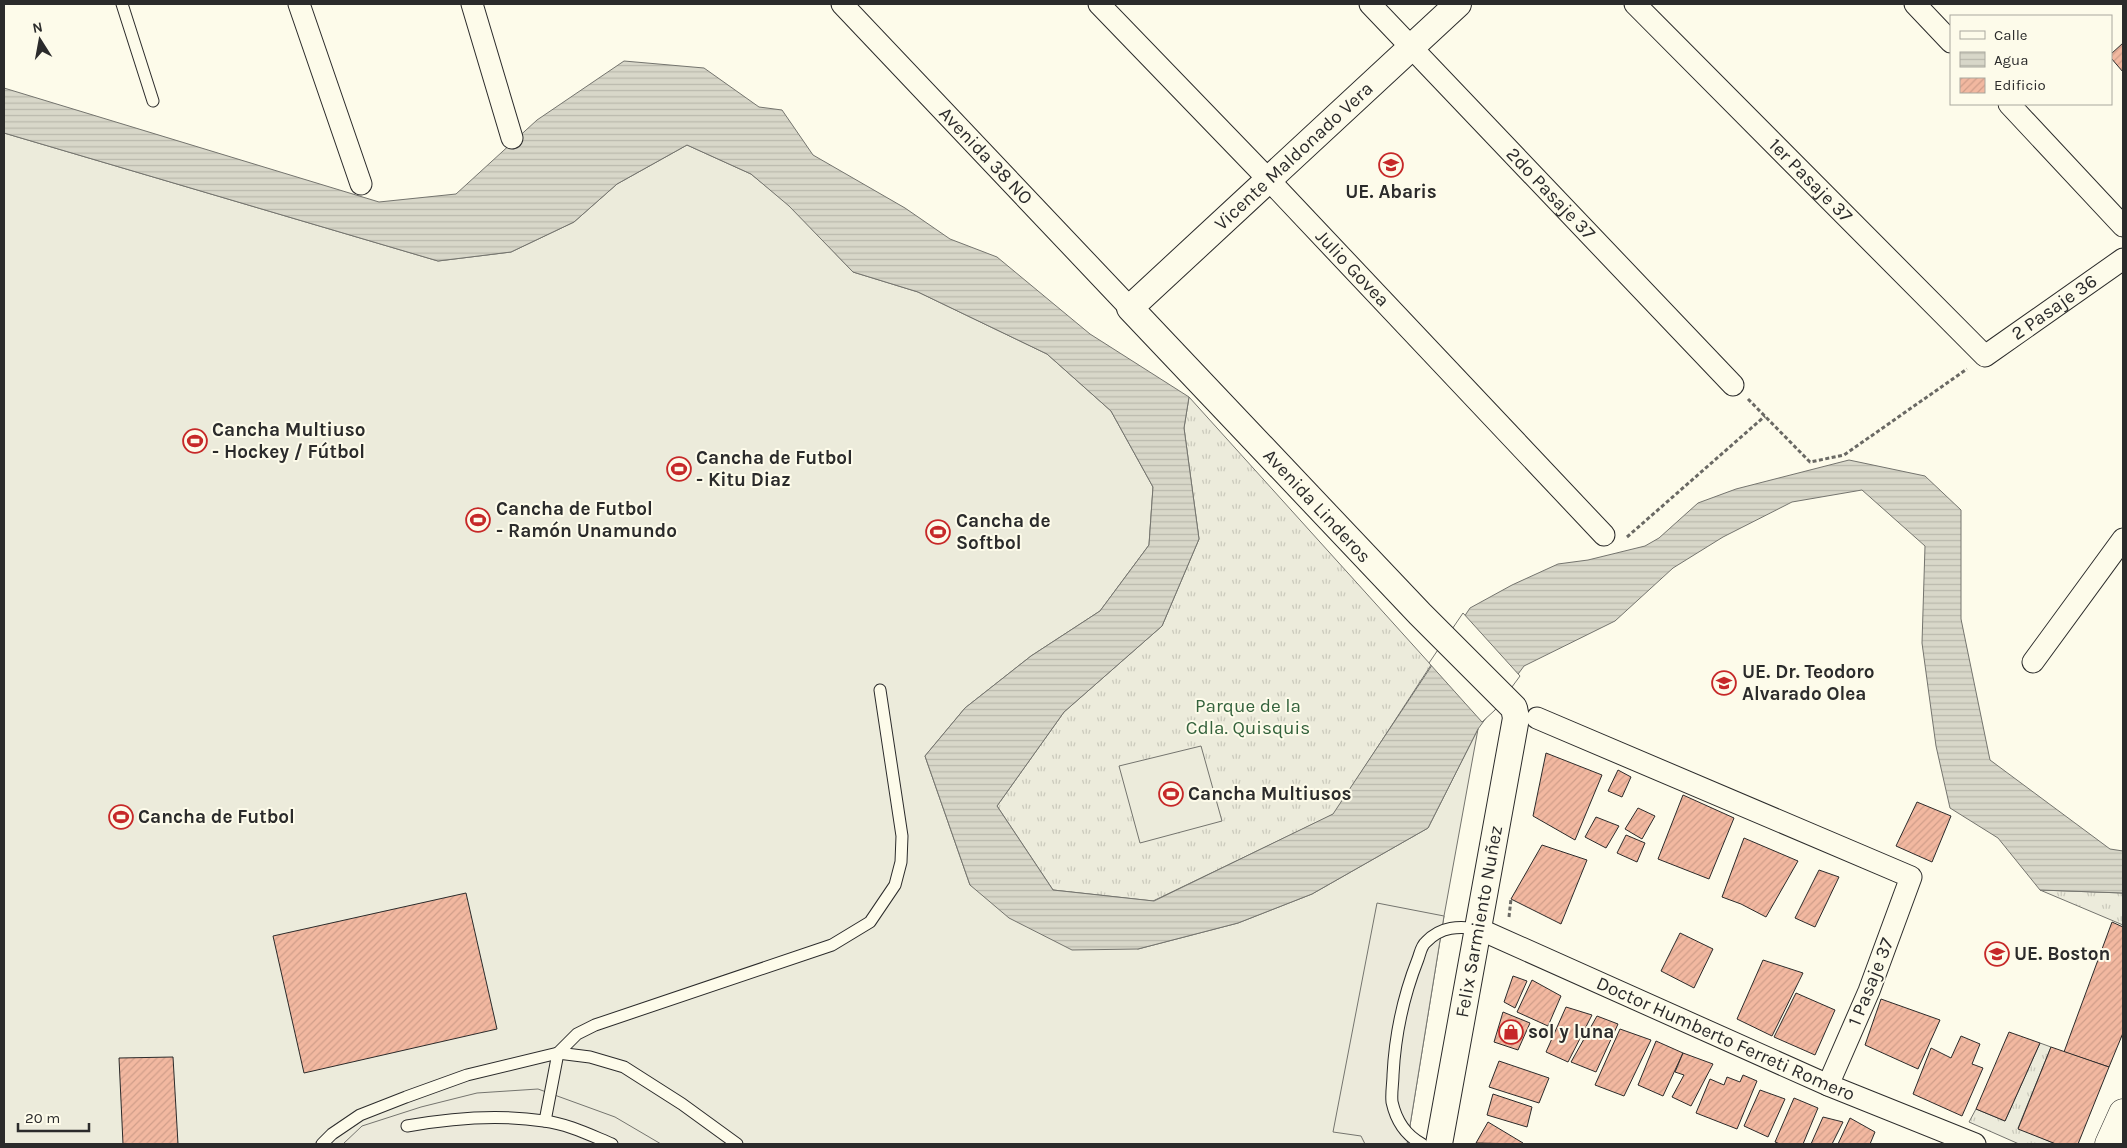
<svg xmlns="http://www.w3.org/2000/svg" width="2127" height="1148" font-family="Karla,sans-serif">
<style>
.grass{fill:url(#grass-tufts);stroke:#74746e}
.pitch{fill:#ecebdb;stroke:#74746e}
.parking{fill:#eceadb;stroke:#74746e}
.water{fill:url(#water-rules);stroke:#74746e}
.pier{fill:#fdfbea;stroke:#74746e}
.building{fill:url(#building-hatch);stroke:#2b2b2b}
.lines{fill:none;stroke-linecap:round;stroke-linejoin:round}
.service-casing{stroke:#2b2b2b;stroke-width:13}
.minor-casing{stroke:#2b2b2b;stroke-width:23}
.tertiary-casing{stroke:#2b2b2b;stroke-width:28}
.secondary-casing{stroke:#2b2b2b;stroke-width:29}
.path{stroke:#6a6964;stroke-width:3;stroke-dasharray:4 2.5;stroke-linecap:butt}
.service{stroke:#fdfbea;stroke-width:11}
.minor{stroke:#fdfbea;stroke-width:21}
.tertiary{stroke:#fdfbea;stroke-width:26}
.secondary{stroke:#fdfbea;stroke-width:28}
.labels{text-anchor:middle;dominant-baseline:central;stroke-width:4;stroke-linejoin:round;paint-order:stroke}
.street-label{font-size:19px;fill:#2b2b2b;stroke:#fdfbea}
.poi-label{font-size:19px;font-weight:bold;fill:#2b2b2b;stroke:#fdfbea;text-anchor:start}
.park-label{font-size:19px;fill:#34623c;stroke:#fdfbea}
</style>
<defs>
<pattern id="grass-tufts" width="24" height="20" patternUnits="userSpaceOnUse" patternTransform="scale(1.25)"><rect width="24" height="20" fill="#ecebdb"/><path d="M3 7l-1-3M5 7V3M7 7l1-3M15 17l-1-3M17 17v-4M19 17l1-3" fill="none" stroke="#cbcabc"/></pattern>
<pattern id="water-rules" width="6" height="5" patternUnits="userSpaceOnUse" patternTransform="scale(1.25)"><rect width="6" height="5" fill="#d8d7c9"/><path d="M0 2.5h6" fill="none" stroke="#bab9ad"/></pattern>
<pattern id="building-hatch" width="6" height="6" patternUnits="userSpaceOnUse" patternTransform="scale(1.25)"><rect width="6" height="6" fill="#f2b8a0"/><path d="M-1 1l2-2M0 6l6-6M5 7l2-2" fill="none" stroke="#d09e8a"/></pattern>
</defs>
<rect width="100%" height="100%" fill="#fdfbea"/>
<g class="grass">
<path d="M 1189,397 L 1431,665 L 1334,814 L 1153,901 L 1053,890 L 997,806 L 1064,712 L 1162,626 L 1199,539 L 1184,428 Z"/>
<path d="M 2040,890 L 2123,893 L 2123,925 Z"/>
<path d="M 2040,1043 L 2051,1047 L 2018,1128 L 2056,1144 L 2019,1144 L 1969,1122 L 1976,1109 L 2005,1121 Z"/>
</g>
<g class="pitch">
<path d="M 4,133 L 438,261 L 511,252 L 574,222 L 617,184 L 687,145 L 751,174 L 789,205 L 853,272 L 918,292 L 1047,354 L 1111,411 L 1153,487 L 1149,545 L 1100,611 L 1031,656 L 965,708 L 925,756 L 970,885 L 1138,949 L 1238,923 L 1312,894 L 1428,828 L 1478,729 L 1444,916 L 1407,1144 L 4,1144 Z"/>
<path d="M 1201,746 L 1222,821 L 1140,843 L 1119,766 Z"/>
</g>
<g class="parking">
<path d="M 1377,903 L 1444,916 L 1407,1144 L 1365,1144 L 1361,1136 L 1333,1132 Z"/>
<path d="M 538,1089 L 615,1117 L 661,1144 L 343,1144 L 362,1126 L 421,1107 L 477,1093 Z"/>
</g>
<path class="water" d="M 624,61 L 704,68 L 759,107 L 782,110 L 813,155 L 905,208 L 950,239 L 997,257 L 1090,334 L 1189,397 L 1184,428 L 1199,539 L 1162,626 L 1064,712 L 997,806 L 1053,890 L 1154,901 L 1333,814 L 1470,608 L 1512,585 L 1558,564 L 1588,560 L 1645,546 L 1659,538 L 1698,503 L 1736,489 L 1849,460 L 1925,476 L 1961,510 L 1961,619 L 1990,760 L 2110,849 L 2123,851 L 2123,893 L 2040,890 L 1998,838 L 1950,808 L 1936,746 L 1922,643 L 1925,546 L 1862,490 L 1792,502 L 1723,537 L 1673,568 L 1615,621 L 1524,666 L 1478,729 L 1428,828 L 1312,894 L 1238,923 L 1138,949 L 1072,950 L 1009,918 L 970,885 L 925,756 L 965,708 L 1031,656 L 1100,611 L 1149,545 L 1153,487 L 1111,411 L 1047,354 L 918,292 L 853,272 L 789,206 L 751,174 L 687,145 L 617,184 L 574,222 L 511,252 L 438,261 L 4,133 L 4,88 L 379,202 L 456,194 L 537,120 Z"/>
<path class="pier" d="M 1463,613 L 1520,676 L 1495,710 L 1482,722 L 1429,663 Z"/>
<g class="building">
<path d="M 2123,43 L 2123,72 L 2111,58 L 2111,54 Z"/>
<path d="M 1546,753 L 1602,775 L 1575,840 L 1533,816 Z"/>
<path d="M 1618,770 L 1631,777 L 1622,797 L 1608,791 Z"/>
<path d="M 1683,795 L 1734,818 L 1709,879 L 1658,859 Z"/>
<path d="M 1917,802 L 1951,816 L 1932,862 L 1896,846 Z"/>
<path d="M 1638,808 L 1655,816 L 1642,839 L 1625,829 Z"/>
<path d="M 1596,817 L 1619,826 L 1606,848 L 1585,837 Z"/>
<path d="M 1626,835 L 1645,843 L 1637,862 L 1617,853 Z"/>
<path d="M 1744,838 L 1798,861 L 1766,917 L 1741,904 L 1722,897 Z"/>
<path d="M 1542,845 L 1587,860 L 1561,924 L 1511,899 Z"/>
<path d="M 1819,870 L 1839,877 L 1815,927 L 1795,918 Z"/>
<path d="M 466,893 L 497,1029 L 304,1073 L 273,936 Z"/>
<path d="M 2112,922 L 2123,927 L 2123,1033 L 2109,1067 L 2064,1052 Z"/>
<path d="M 1680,933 L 1713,949 L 1694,988 L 1661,971 Z"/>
<path d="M 1763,960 L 1803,973 L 1772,1036 L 1737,1019 Z"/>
<path d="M 1513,976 L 1527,981 L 1515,1008 L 1504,1002 Z"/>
<path d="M 1532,980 L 1561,996 L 1548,1026 L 1517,1012 Z"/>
<path d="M 1796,993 L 1835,1010 L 1815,1055 L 1774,1037 Z"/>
<path d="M 1881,999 L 1940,1020 L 1918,1069 L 1865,1045 Z"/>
<path d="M 1566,1007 L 1592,1015 L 1568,1062 L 1546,1052 Z"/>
<path d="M 1503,1012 L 1530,1023 L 1518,1050 L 1494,1042 Z"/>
<path d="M 1597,1016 L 1618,1024 L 1596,1072 L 1571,1062 Z"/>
<path d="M 1620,1029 L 1651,1040 L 1624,1096 L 1595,1085 Z"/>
<path d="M 2009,1032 L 2040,1043 L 2005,1121 L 1976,1109 Z"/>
<path d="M 1961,1036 L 1980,1044 L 1972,1064 L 1983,1068 L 1962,1116 L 1913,1094 L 1931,1048 L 1951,1058 Z"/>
<path d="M 1656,1041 L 1683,1053 L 1663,1096 L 1638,1085 Z"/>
<path d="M 2051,1047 L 2109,1067 L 2078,1144 L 2056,1144 L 2018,1129 Z"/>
<path d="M 1683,1053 L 1713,1064 L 1691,1106 L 1672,1097 L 1684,1075 L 1675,1072 Z"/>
<path d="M 173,1057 L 178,1144 L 123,1144 L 119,1058 Z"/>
<path d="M 1499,1061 L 1549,1078 L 1539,1103 L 1489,1087 Z"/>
<path d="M 1743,1075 L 1757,1081 L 1737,1129 L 1696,1113 L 1710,1079 L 1724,1085 L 1727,1077 L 1740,1082 Z"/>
<path d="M 1760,1090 L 1785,1099 L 1768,1137 L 1744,1126 Z"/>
<path d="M 1493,1094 L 1532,1107 L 1527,1127 L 1487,1115 Z"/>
<path d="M 1794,1098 L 1818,1108 L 1803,1144 L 1780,1144 L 1775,1142 Z"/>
<path d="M 1823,1117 L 1843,1122 L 1832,1144 L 1811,1144 Z"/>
<path d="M 1850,1118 L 1875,1132 L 1870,1144 L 1838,1144 Z"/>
<path d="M 1488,1122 L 1523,1143 L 1522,1144 L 1476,1143 Z"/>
</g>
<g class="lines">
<g class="service-casing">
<g id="service">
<path d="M 122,4 L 153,101"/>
<path d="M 545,1121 L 558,1053 L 577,1034 L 595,1025 L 832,945 L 870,922 L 895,885 L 901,862 L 902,836 L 880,690"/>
<path d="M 407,1126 C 451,1118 499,1114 544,1121 C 568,1124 590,1135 612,1144"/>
<path d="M 322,1144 L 332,1134 L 360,1115 L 406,1097 L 467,1075 L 558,1053 L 590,1057 L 624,1067 L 682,1104 L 737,1144"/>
<path d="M 1422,1144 C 1405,1135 1396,1120 1392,1102 C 1391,1093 1393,1083 1393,1075 C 1395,1035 1403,997 1418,959 C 1420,954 1421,946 1426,942 C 1441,926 1459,926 1479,929"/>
</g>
</g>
<g class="minor-casing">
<g id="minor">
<path d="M 299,4 L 361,184"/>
<path d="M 472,4 L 512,138"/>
<path id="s1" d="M 842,4 L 1130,308"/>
<path id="s2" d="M 1099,4 L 1268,179 L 1604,535"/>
<path id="s3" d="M 1370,4 L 1733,385"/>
<path id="s4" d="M 1635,4 L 1985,356 L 2123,259"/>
<path d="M 1915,4 L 1951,42"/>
<path d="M 2009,104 L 2123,226"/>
<path d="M 2033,662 L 2123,539"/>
<path d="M 1537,718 L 1911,877 L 1869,991 L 1828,1085"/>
<path id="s5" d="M 1479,929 L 1828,1085 L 1975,1144"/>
</g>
</g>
<g class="tertiary-casing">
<g id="tertiary">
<path id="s6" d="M 1439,1144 L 1516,718 L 1514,708 L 1420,614 L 1130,308 L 1458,4"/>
</g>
</g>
<g class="secondary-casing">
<path id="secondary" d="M 2109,1144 L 2123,1113"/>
</g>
<g class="path">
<path d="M 1748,399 L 1810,462 L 1844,455 L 1967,369"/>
<path d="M 1627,537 L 1765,416"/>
<path d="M 1509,917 L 1511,899"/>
</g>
<use href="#service" class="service"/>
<use href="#minor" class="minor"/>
<use href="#tertiary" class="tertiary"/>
<use href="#secondary" class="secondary"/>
</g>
<defs>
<g id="school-ring" transform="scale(1.25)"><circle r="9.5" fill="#fdfbea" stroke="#c62828" stroke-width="1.5"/><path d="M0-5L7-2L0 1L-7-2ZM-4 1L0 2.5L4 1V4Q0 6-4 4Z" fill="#c62828"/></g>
<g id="stadium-ring" transform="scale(1.25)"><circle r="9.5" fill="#fdfbea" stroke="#c62828" stroke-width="1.5"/><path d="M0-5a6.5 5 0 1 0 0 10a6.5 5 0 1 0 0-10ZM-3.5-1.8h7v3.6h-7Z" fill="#c62828"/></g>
<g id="shop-ring" transform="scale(1.25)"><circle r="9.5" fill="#fdfbea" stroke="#c62828" stroke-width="1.5"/><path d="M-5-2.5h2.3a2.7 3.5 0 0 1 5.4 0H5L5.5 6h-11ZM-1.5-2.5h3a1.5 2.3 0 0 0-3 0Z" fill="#c62828"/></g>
</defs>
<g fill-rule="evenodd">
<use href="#school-ring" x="1391" y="165"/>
<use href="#stadium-ring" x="195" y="441"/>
<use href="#stadium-ring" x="679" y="469"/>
<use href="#stadium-ring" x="478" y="520"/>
<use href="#stadium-ring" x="938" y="532"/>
<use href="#school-ring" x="1724" y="683"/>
<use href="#stadium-ring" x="1171" y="794"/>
<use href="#stadium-ring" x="121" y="817"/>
<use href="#school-ring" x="1997" y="954"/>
<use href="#shop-ring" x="1511" y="1032"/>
</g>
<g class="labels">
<g class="street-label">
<text stroke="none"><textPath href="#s1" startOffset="209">Avenida 38 NO</textPath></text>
<text stroke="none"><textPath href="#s6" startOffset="1221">Vicente Maldonado Vera</textPath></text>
<text stroke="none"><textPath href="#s4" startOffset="249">1er Pasaje 37</textPath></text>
<text stroke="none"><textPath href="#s3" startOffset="262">2do Pasaje 37</textPath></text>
<text stroke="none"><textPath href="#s2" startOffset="366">Julio Govea</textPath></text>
<text stroke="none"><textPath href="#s4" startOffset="581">2 Pasaje 36</textPath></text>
<text transform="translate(1317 506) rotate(47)">Avenida Linderos</text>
<text stroke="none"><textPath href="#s6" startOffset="226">Felix Sarmiento Nuñez</textPath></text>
<text transform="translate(1871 982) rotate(-68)">1 Pasaje 37</text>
<text stroke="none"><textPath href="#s5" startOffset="270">Doctor Humberto Ferreti Romero</textPath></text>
</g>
<g class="poi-label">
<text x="1391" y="192" text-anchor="middle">UE. Abaris</text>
<text x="212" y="430">Cancha Multiuso<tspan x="212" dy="22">- Hockey / Fútbol</tspan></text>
<text x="696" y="458">Cancha de Futbol<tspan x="696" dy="22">- Kitu Diaz</tspan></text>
<text x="496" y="509">Cancha de Futbol<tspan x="496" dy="22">- Ramón Unamundo</tspan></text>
<text x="956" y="521">Cancha de<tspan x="956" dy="22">Softbol</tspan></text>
<text x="1742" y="672">UE. Dr. Teodoro<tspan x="1742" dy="22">Alvarado Olea</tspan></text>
<text x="1188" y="794">Cancha Multiusos</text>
<text x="138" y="817">Cancha de Futbol</text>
<text x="2014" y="954">UE. Boston</text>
<text x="1528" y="1032">sol y luna</text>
</g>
<g class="park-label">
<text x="1248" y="706">Parque de la<tspan x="1248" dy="22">Cdla. Quisquis</tspan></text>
</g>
</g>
<rect width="2127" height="1148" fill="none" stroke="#2b2b2b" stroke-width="10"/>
<rect x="1950" y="15" width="162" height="90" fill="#fdfbea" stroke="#a9a89e"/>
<rect x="1960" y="31" width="25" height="8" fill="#fdfbea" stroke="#a9a89e"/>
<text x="1994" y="40" font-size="15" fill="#2b2b2b">Calle</text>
<rect x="1960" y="52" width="25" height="15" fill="url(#water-rules)" stroke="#a9a89e"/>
<text x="1994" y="65" font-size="15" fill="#2b2b2b">Agua</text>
<rect x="1960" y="78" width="25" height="15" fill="url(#building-hatch)" stroke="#a9a89e"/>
<text x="1994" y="90" font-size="15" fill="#2b2b2b">Edificio</text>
<g transform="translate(40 40) rotate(349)" stroke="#fdfbea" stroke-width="4" paint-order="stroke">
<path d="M0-4L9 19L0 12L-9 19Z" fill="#2b2b2b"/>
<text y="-8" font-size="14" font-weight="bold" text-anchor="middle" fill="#2b2b2b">N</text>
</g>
<path d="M18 1123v8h71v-8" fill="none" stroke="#2b2b2b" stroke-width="2.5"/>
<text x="25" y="1123" font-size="15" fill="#2b2b2b" stroke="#fdfbea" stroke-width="4" paint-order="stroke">20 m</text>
</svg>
